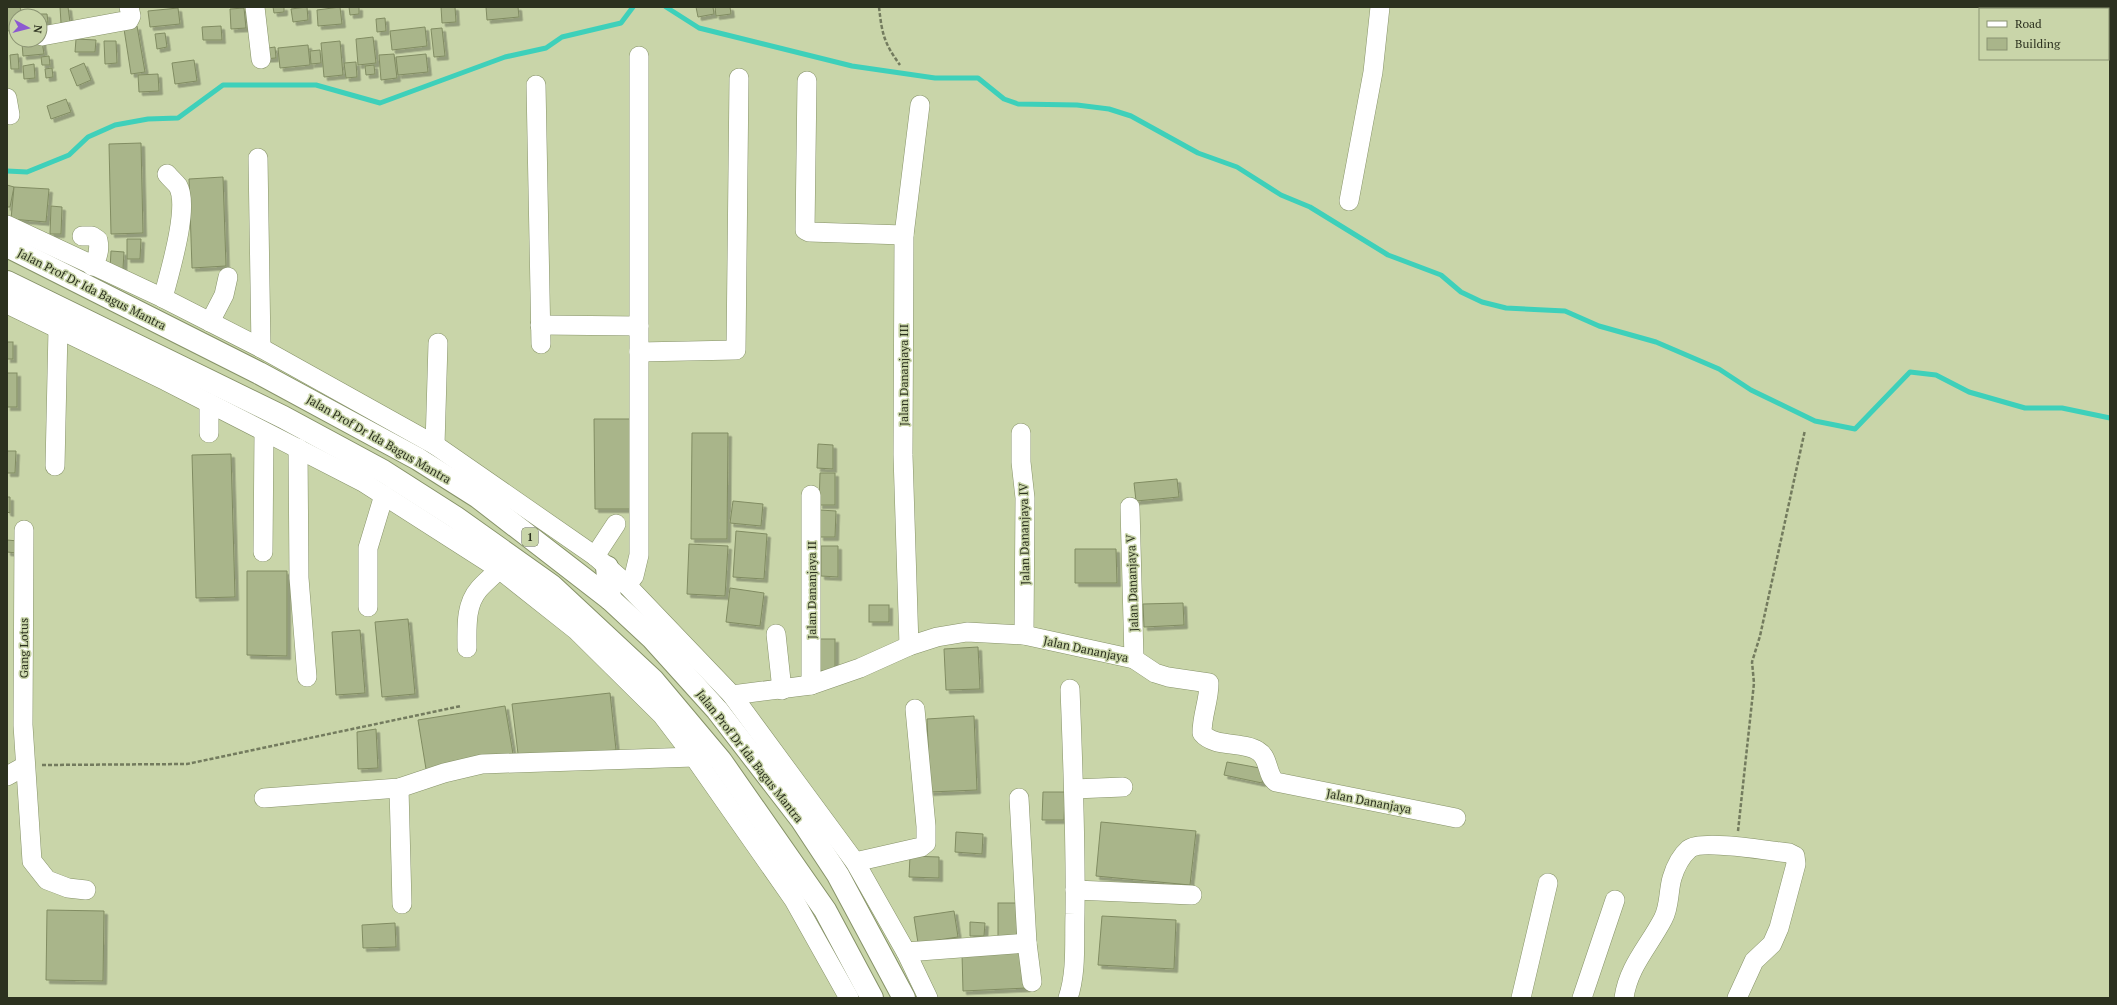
<svg xmlns="http://www.w3.org/2000/svg" width="2117" height="1005" font-family="'PT Serif',serif">
<style>
.lines{fill:none;stroke-linecap:round;stroke-linejoin:round}
.stream{stroke:#3ed0ba;stroke-width:5}
.building{fill:#a9b58a;stroke:#818c62;filter:url(#shadow)}
.minor-casing{stroke:#869268;stroke-width:20}
.highway-casing{stroke:#869268;stroke-width:24}
.path{stroke:#737b5e;stroke-width:2.5;stroke-dasharray:4 2;stroke-linecap:butt}
.minor{stroke:#fff;stroke-width:19}
.highway{stroke:#fff;stroke-width:22}
.labels{text-anchor:middle;dominant-baseline:central;stroke-width:3;stroke-linejoin:round;paint-order:stroke}
.shield{fill:#c9d5a9;stroke:#5b6248;stroke-width:1}
.shield-label{font-size:11px;font-weight:bold;fill:#2c311f}
.street-label{font-size:12px;fill:#2c311f;stroke:#c9d5a9}
</style>
<defs>
<filter id="shadow"><feDropShadow dx="3.5" dy="3.5" stdDeviation="0" flood-color="#0004"/></filter>
</defs>
<rect width="100%" height="100%" fill="#c9d5a9"/>
<g class="lines">
<g class="stream">
<path d="M 666,7 L 699,28 L 852,66 L 935,78 L 978,78 L 1004,99 L 1018,104 L 1077,105 L 1109,109 L 1131,116 L 1198,153 L 1237,167 L 1281,195 L 1310,207 L 1388,255 L 1441,275 L 1461,292 L 1482,302 L 1506,308 L 1565,311 L 1599,326 L 1656,342 L 1719,369 L 1751,390 L 1815,421 L 1855,429 L 1910,372 L 1936,375 L 1969,392 L 2025,408 L 2062,408 L 2110,418"/>
<path d="M 7,171 L 27,172 L 69,155 L 88,137 L 115,125 L 148,119 L 178,118 L 223,85 L 316,85 L 380,103 L 505,57 L 546,48 L 562,37 L 621,23 L 633,7"/>
</g>
</g>
<g class="building">
<path d="M 7,7 L 20,7 L 22,16 L 16,16 L 16,30 L 7,31 Z"/>
<path d="M 60,7 L 68,7 L 70,22 L 61,23 Z"/>
<path d="M 273,7 L 284,7 L 284,12 L 274,13 Z"/>
<path d="M 307,7 L 308,20 L 293,22 L 291,9 Z"/>
<path d="M 340,7 L 342,24 L 318,26 L 317,10 Z"/>
<path d="M 349,7 L 359,7 L 359,14 L 350,15 Z"/>
<path d="M 441,7 L 455,7 L 456,22 L 442,23 Z"/>
<path d="M 486,7 L 518,7 L 519,17 L 487,20 Z"/>
<path d="M 696,7 L 713,7 L 714,14 L 698,17 Z"/>
<path d="M 715,7 L 730,7 L 731,14 L 716,16 Z"/>
<path d="M 178,8 L 180,24 L 150,27 L 148,11 Z"/>
<path d="M 244,8 L 246,28 L 231,29 L 230,9 Z"/>
<path d="M 41,14 L 47,14 L 48,22 L 41,23 Z"/>
<path d="M 385,18 L 386,31 L 377,32 L 376,19 Z"/>
<path d="M 137,26 L 145,72 L 131,74 L 124,29 Z"/>
<path d="M 221,26 L 222,40 L 203,40 L 202,27 Z"/>
<path d="M 425,27 L 427,46 L 392,50 L 390,31 Z"/>
<path d="M 442,28 L 445,56 L 434,57 L 431,29 Z"/>
<path d="M 165,33 L 167,47 L 157,49 L 155,34 Z"/>
<path d="M 373,37 L 376,63 L 358,65 L 356,39 Z"/>
<path d="M 76,39 L 96,40 L 95,52 L 75,52 Z"/>
<path d="M 42,41 L 44,54 L 23,56 L 22,43 Z"/>
<path d="M 104,41 L 116,41 L 117,63 L 105,64 Z"/>
<path d="M 340,41 L 343,75 L 324,77 L 321,43 Z"/>
<path d="M 308,45 L 310,65 L 280,68 L 278,48 Z"/>
<path d="M 275,47 L 276,58 L 262,59 L 261,49 Z"/>
<path d="M 320,50 L 321,63 L 311,64 L 310,51 Z"/>
<path d="M 18,54 L 19,69 L 11,69 L 10,55 Z"/>
<path d="M 394,54 L 397,78 L 381,80 L 379,55 Z"/>
<path d="M 426,54 L 428,72 L 398,75 L 396,57 Z"/>
<path d="M 49,56 L 50,65 L 42,65 L 41,57 Z"/>
<path d="M 194,60 L 197,81 L 175,84 L 172,63 Z"/>
<path d="M 356,62 L 357,77 L 346,78 L 344,63 Z"/>
<path d="M 84,63 L 91,80 L 77,86 L 70,69 Z"/>
<path d="M 34,64 L 35,78 L 24,79 L 23,66 Z"/>
<path d="M 374,65 L 375,74 L 366,75 L 365,66 Z"/>
<path d="M 52,68 L 53,77 L 46,78 L 45,69 Z"/>
<path d="M 158,74 L 159,91 L 139,92 L 138,75 Z"/>
<path d="M 66,99 L 71,112 L 51,119 L 47,106 Z"/>
<path d="M 141,143 L 143,233 L 111,234 L 109,144 Z"/>
<path d="M 223,177 L 226,266 L 192,268 L 189,179 Z"/>
<path d="M 7,185 L 14,187 L 10,207 L 7,207 Z"/>
<path d="M 14,187 L 49,189 L 46,222 L 11,219 Z"/>
<path d="M 51,206 L 62,207 L 61,234 L 50,234 Z"/>
<path d="M 127,239 L 141,239 L 140,259 L 127,259 Z"/>
<path d="M 111,251 L 124,252 L 123,269 L 110,269 Z"/>
<rect x="7" y="342" width="6" height="17"/>
<rect x="7" y="373" width="10" height="34"/>
<path d="M 594,419 L 635,419 L 635,509 L 595,509 Z"/>
<path d="M 692,433 L 728,433 L 727,539 L 691,539 Z"/>
<path d="M 818,444 L 833,445 L 833,469 L 817,468 Z"/>
<path d="M 7,451 L 16,451 L 15,473 L 7,473 Z"/>
<path d="M 231,454 L 235,597 L 196,598 L 192,455 Z"/>
<path d="M 820,473 L 835,473 L 835,505 L 819,505 Z"/>
<path d="M 1177,479 L 1179,497 L 1136,501 L 1134,483 Z"/>
<path d="M 7,497 L 10,497 L 10,513 L 7,512 Z"/>
<path d="M 733,501 L 763,504 L 761,526 L 730,523 Z"/>
<path d="M 820,510 L 836,511 L 835,537 L 820,537 Z"/>
<path d="M 736,531 L 767,534 L 764,579 L 733,577 Z"/>
<path d="M 7,540 L 18,541 L 17,553 L 7,552 Z"/>
<path d="M 689,544 L 728,546 L 725,596 L 687,594 Z"/>
<path d="M 821,546 L 838,546 L 838,577 L 821,576 Z"/>
<path d="M 1075,549 L 1116,549 L 1117,583 L 1075,583 Z"/>
<path d="M 247,571 L 287,571 L 287,656 L 247,655 Z"/>
<path d="M 730,588 L 764,593 L 760,626 L 726,622 Z"/>
<path d="M 1183,603 L 1184,625 L 1144,627 L 1143,604 Z"/>
<rect x="869" y="605" width="20" height="17"/>
<path d="M 408,619 L 415,694 L 382,697 L 375,622 Z"/>
<path d="M 360,630 L 365,693 L 336,695 L 332,632 Z"/>
<rect x="816" y="639" width="19" height="32"/>
<path d="M 978,647 L 980,689 L 946,690 L 944,649 Z"/>
<path d="M 610,693 L 616,750 L 519,762 L 512,704 Z"/>
<path d="M 505,706 L 513,754 L 426,769 L 418,720 Z"/>
<path d="M 974,716 L 977,790 L 930,792 L 927,719 Z"/>
<path d="M 376,729 L 378,768 L 358,769 L 357,732 Z"/>
<path d="M 1227,762 L 1265,769 L 1262,783 L 1224,775 Z"/>
<path d="M 1043,792 L 1065,792 L 1064,820 L 1042,820 Z"/>
<path d="M 1101,822 L 1196,831 L 1190,885 L 1096,876 Z"/>
<path d="M 956,832 L 983,834 L 982,854 L 955,852 Z"/>
<path d="M 910,856 L 939,857 L 939,878 L 909,877 Z"/>
<rect x="998" y="903" width="19" height="34"/>
<path d="M 47,910 L 104,911 L 103,981 L 46,980 Z"/>
<path d="M 954,911 L 958,937 L 918,943 L 914,917 Z"/>
<path d="M 1102,916 L 1176,920 L 1174,969 L 1098,965 Z"/>
<path d="M 970,922 L 985,923 L 984,936 L 970,936 Z"/>
<path d="M 395,923 L 396,947 L 363,948 L 362,925 Z"/>
<path d="M 1025,952 L 1027,988 L 963,991 L 962,954 Z"/>
</g>
<g class="lines">
<g class="minor-casing">
<g id="minor">
<path d="M 255,7 L 261,59"/>
<path d="M 42,36 L 129,20 L 131,16 L 129,7"/>
<path d="M 807,81 L 805,230 L 809,232 L 904,235"/>
<path d="M 536,85 L 541,344"/>
<path d="M 7,98 L 10,115"/>
<path d="M 258,158 L 261,348"/>
<path d="M 1349,201 L 1373,72 L 1380,7"/>
<path d="M 7,225 L 163,298 L 261,348 L 435,445 L 595,556 L 621,579 L 732,695 L 855,862 L 906,952 L 928,998"/>
<path d="M 82,236 L 92,236 L 98,240 C 100,250 98,258 92,266"/>
<path d="M 163,298 C 169,274 190,207 178,186 C 175,182 170,178 167,174"/>
<path d="M 7,304 L 166,381 L 363,482 L 499,569 L 576,630 L 662,715 L 694,757 L 794,900 L 849,998"/>
<path d="M 210,322 L 224,295 L 228,277"/>
<path d="M 540,325 L 639,326"/>
<path d="M 639,352 L 736,350 L 739,78"/>
<path d="M 209,433 L 209,403"/>
<path d="M 1021,433 L 1021,462 L 1025,498 L 1024,635"/>
<path d="M 435,445 L 438,343"/>
<path d="M 298,448 L 299,578 L 307,677"/>
<path d="M 55,466 L 58,329"/>
<path d="M 1130,507 L 1134,659"/>
<path d="M 24,530 L 23,725 L 32,861 L 47,880 L 68,888 L 86,890"/>
<path d="M 263,552 L 264,432"/>
<path d="M 595,556 L 616,524"/>
<path d="M 627,585 L 634,576 L 639,555 L 639,56"/>
<path d="M 368,607 L 368,548 L 384,495"/>
<path d="M 776,634 L 782,690"/>
<path d="M 909,646 L 903,455 L 904,235 L 920,105"/>
<path d="M 467,648 C 467,628 465,605 479,589 C 485,582 493,576 499,569"/>
<path d="M 811,685 L 811,495"/>
<path d="M 732,695 L 811,685 L 860,668 L 909,646 L 937,637 L 967,632 L 1024,635 L 1134,659 L 1155,673 L 1168,677 L 1209,683 C 1209,701 1202,715 1202,733 C 1214,748 1243,741 1258,751 C 1270,758 1266,775 1276,782 L 1456,818"/>
<path d="M 7,776 L 25,766"/>
<path d="M 399,788 L 402,904"/>
<path d="M 1074,789 L 1123,787"/>
<path d="M 264,798 L 399,788 L 444,773 L 482,764 L 694,757"/>
<path d="M 1019,798 L 1027,943 L 1032,982"/>
<path d="M 855,862 L 921,847 L 926,843 L 926,826 L 915,709"/>
<path d="M 1075,890 L 1192,895"/>
<path d="M 906,952 L 1027,943"/>
<path d="M 1068,998 C 1077,972 1074,941 1075,914 C 1076,839 1073,764 1070,689"/>
<path d="M 1521,998 L 1548,883"/>
<path d="M 1582,998 L 1615,900"/>
<path d="M 1624,998 C 1628,967 1649,946 1663,919 C 1670,906 1668,892 1672,878 C 1675,868 1681,856 1689,849 C 1701,839 1771,851 1789,853 L 1795,856 L 1796,864 L 1779,928 L 1772,944 L 1754,961 L 1737,998"/>
</g>
</g>
<g class="highway-casing">
<g id="highway">
<path d="M 7,246 L 259,373 L 418,459 L 478,497 L 610,599 L 652,638 L 717,710 L 801,819 L 838,875 L 904,998"/>
<path d="M 7,282 L 283,417 L 383,471 L 455,517 L 552,586 L 653,680 L 721,761 L 825,910 L 872,998"/>
<path d="M 607,567 L 610,599"/>
</g>
</g>
<g class="path">
<path d="M 879,7 C 882,34 884,43 900,65"/>
<path d="M 42,765 L 187,764 L 461,706"/>
<path d="M 1738,831 L 1754,683 L 1752,662 L 1760,636 L 1805,430"/>
</g>
<use href="#minor" class="minor"/>
<use href="#highway" class="highway"/>
</g>
<g class="labels">
<rect class="shield" x="522" y="528" width="16" height="18" rx="3"/>
<g class="shield-label">
<text x="530" y="537">1</text>
</g>
<g class="street-label">
<text transform="translate(92 289) rotate(27)">Jalan Prof Dr Ida Bagus Mantra</text>
<text transform="translate(903 375) rotate(-90)">Jalan Dananjaya III</text>
<text transform="translate(379 439) rotate(30)">Jalan Prof Dr Ida Bagus Mantra</text>
<text transform="translate(1024 534) rotate(-91)">Jalan Dananjaya IV</text>
<text transform="translate(1132 583) rotate(-92)">Jalan Dananjaya V</text>
<text transform="translate(811 590) rotate(-90)">Jalan Dananjaya II</text>
<text transform="translate(23 648) rotate(-90)">Gang Lotus</text>
<text transform="translate(1086 649) rotate(12)">Jalan Dananjaya</text>
<text transform="translate(750 756) rotate(52)">Jalan Prof Dr Ida Bagus Mantra</text>
<text transform="translate(1369 801) rotate(11)">Jalan Dananjaya</text>
</g>
</g>
<rect width="2117" height="1005" fill="none" stroke="#2c311f" stroke-width="16"/>
<rect x="1979" y="8" width="130" height="52" fill="#c9d5a9" stroke="#8a9372"/>
<rect x="1987" y="21" width="20" height="6" fill="#ffffff" stroke="#8a9372"/>
<text x="2015" y="28" font-size="12" fill="#2c311f">Road</text>
<rect x="1987" y="38" width="20" height="12" fill="#a9b58a" stroke="#8a9372"/>
<text x="2015" y="48" font-size="12" fill="#2c311f">Building</text>
<g transform="translate(28 28) rotate(97)"><circle r="19" fill="#c9d5a9" stroke="#8a9372"/>
<path d="M0-3L7 15L0 10L-7 15Z" fill="#8c59d1"/>
<text y="-6" font-size="11" font-weight="bold" text-anchor="middle" fill="#2c311f">N</text>
</g>
</svg>
